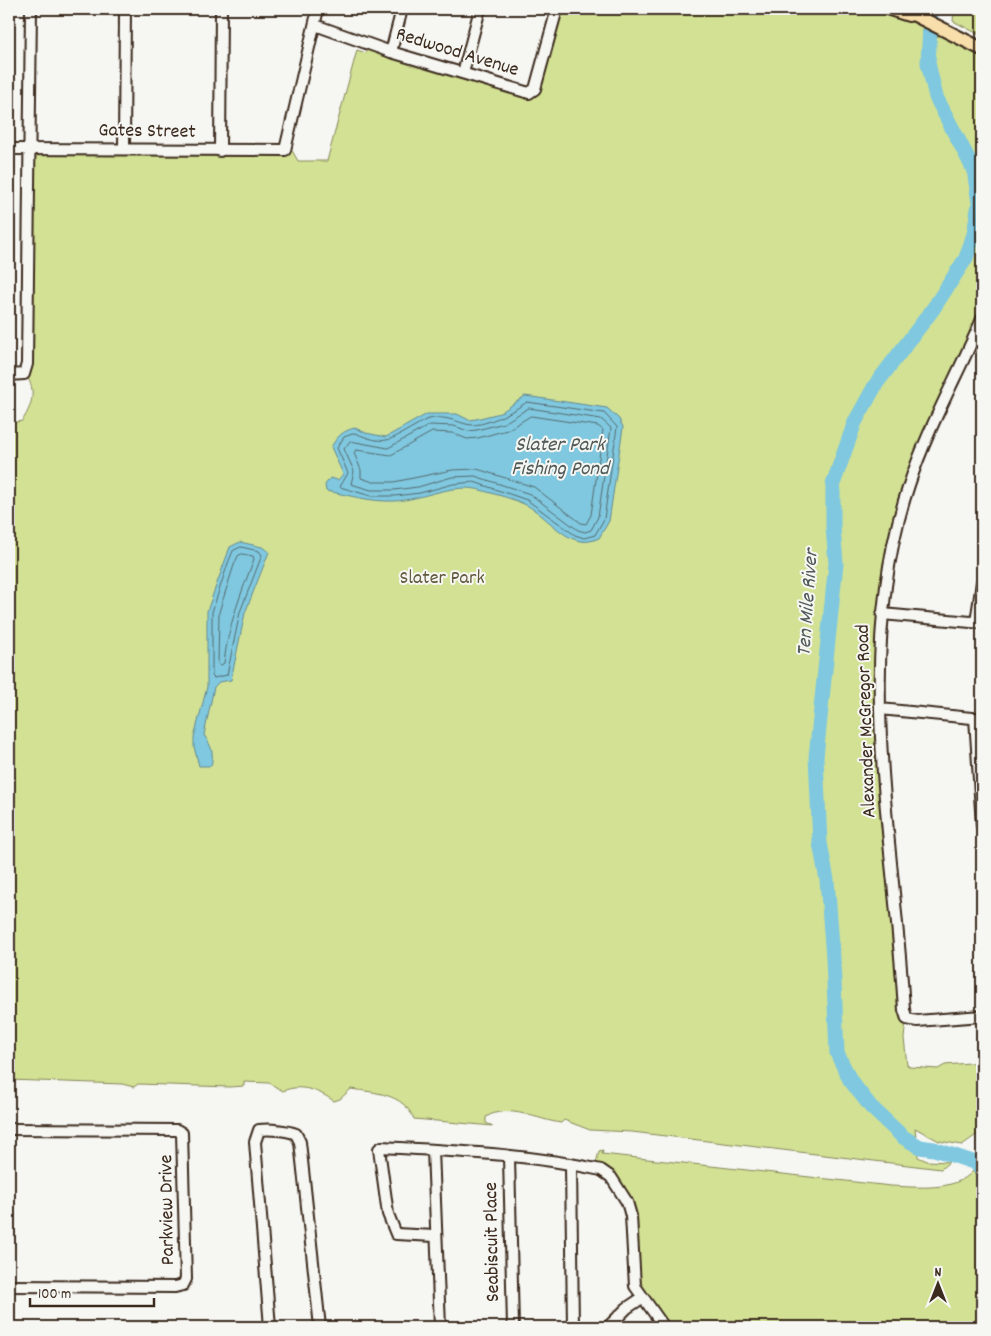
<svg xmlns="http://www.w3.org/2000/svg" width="991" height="1336" font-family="Dekko,sans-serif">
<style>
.green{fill:#d2e194;stroke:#868659}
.water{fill:#7fc8e0;stroke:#648992}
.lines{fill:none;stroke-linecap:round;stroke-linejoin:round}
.shore{stroke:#56696c;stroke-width:1}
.river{stroke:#7fc8e0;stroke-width:15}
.minor-casing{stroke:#3b2a1e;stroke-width:14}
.major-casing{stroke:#3b2a1e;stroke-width:16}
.minor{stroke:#f6f6f2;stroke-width:10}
.major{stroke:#f8deab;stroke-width:12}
.labels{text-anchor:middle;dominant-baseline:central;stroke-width:4;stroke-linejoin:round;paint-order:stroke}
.street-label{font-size:20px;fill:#3b2a1e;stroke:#f6f6f2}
.park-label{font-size:20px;fill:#61583c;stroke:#f6f6f2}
.water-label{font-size:21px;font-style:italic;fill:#4f5958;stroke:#f6f6f2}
</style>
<rect width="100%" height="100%" fill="#f6f6f2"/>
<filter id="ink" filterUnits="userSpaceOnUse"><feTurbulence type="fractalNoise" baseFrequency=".02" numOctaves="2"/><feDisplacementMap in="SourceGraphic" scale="10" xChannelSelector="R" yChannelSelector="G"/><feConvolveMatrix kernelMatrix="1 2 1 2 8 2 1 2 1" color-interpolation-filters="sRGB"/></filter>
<g filter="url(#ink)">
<g class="green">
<path d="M 560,9 L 930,9 L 931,14 L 922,32 L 936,38 L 942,31 L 982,50 L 982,321 L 930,429 L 896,532 L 879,683 L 906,1022 L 904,1038 L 907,1065 L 910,1067 L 938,1069 L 945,1065 L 982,1062 L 982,1131 L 962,1145 L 939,1141 L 915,1128 L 918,1157 L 927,1161 L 949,1162 L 941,1169 L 632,1132 L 590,1130 L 564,1120 L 561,1123 C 538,1120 508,1103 486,1117 L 486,1123 L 493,1126 L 414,1119 C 403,1093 376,1093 351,1089 L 340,1099 L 334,1101 C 319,1091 301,1083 283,1091 L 269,1083 L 244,1082 L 244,1086 L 230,1087 L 138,1084 L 134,1087 L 122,1084 L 9,1080 L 9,423 L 22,421 C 31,408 37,391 27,377 L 31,151 L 290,147 L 298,161 L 327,161 L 357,50 L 366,53 L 369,44 L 529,95 Z"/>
<path d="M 954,9 L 982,9 L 982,36 L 953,21 Z"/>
<path d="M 603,1150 L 602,1154 L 891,1186 C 916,1187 955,1192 973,1171 L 982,1187 L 982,1327 L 665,1327 L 640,1298 L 628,1204 L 609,1179 L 594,1172 L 599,1151 Z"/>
</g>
<g class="water">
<path d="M 525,396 L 607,408 L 619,419 L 623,427 L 609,521 L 599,538 C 569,553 549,515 524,504 C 512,498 497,495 484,491 C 454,481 424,500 394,501 C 370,502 349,495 326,491 L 325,485 L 330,478 L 338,480 L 343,474 L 331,447 C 338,436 342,431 355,428 L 366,433 L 386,437 L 427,414 L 457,414 L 469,420 L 476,419 L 500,413 Z"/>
<path d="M 240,542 L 262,547 L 269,552 L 245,613 L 231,680 L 219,682 L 214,687 L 204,735 C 212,747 214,753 211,766 L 199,766 L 194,747 L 194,737 L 207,687 L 207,611 L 230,547 Z"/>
</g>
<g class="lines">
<g class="shore">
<path d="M 527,402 L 604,413 L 617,427 L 604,519 L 595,535 L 584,538 L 575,535 L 527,500 L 474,482 L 453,484 L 420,493 L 395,496 L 371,496 L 340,487 L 348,473 L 337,448 L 344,437 L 355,433 C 386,446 388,441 415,426 C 419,424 424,420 429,419 C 442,415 455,421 466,424 C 482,429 514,411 527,402 Z"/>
<path d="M 529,408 L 601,419 L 611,428 L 598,517 L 591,530 L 585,532 L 578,530 L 530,494 L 475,476 L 452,477 L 418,487 L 394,490 L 371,490 L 351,484 L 354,471 L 344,449 L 350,441 L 388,448 L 430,425 L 454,426 L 468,431 L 477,430 L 504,423 Z"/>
<path d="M 531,416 L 598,426 L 603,430 L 591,515 L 586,524 L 581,523 L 534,487 L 477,469 L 452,470 L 394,482 L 373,482 L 361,478 L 361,470 L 354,453 L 356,450 L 391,455 L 432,432 L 452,433 L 467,439 L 478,438 L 507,430 Z"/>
<path d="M 241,547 L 259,551 L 262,555 L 240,612 L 227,675 L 214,678 L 212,676 L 212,612 L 228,563 L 233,551 Z"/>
<path d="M 242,554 L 253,556 L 254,559 C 241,594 228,625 224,663 L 220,666 L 218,663 L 219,612 L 234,565 L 238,556 Z"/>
</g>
<path class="river" d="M 931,9 L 928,63 L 936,97 L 974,170 L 979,203 L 974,234 L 966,258 L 933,309 L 876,384 L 855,422 L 833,484 L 833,527 L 836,563 L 816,757 L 820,843 L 827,880 L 833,958 L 837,1053 L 850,1080 L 871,1107 L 903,1137 L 920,1147 L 934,1149 L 976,1163 L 982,1171"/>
<g class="minor-casing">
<g id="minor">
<path d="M 315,25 L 391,52 L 529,93 L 535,89 L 557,9"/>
<path d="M 391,52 L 402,9"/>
<path d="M 463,73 L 480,9"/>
<path d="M 9,149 L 285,150 L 318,9"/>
<path d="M 124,149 L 125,9"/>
<path d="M 220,151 L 221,9"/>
<path d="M 982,319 C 958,375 928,427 909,485 C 852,655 894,836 904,1010 L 907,1019 L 917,1021 L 982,1016"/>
<path d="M 9,375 L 24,374 L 27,364 L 31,9"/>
<path d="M 882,614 L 982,623"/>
<path d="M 976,622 L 982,582"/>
<path d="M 880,709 L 982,719"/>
<path d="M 975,718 L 982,826"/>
<path d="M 9,1129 L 177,1130 L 182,1133 L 186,1279 L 183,1285 L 175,1287 L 9,1286"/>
<path d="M 433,1150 L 440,1327"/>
<path d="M 509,1157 L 513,1327"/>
<path d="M 571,1166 L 573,1327"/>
<path d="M 435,1236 L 396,1234 L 388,1214 L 379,1149 L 382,1147 C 454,1151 530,1154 601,1170 L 611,1177 L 627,1202 L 631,1216 L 635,1286 L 664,1327"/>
<path d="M 270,1327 L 255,1142 L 259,1130 C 270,1129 286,1130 296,1134 L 300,1142 L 320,1327"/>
<path d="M 608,1327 L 627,1308 L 642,1298"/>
</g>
</g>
<g class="major-casing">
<g id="major">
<path d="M 890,9 L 909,15"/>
<path d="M 903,9 L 982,49"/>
</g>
</g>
<use href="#minor" class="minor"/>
<use href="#major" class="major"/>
</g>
</g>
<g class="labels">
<g class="street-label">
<text transform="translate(457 53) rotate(17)">Redwood Avenue</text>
<text transform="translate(147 132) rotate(1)">Gates Street</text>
<text transform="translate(867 721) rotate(-92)">Alexander McGregor Road</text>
<text transform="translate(168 1210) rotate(-91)">Parkview Drive</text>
<text transform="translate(493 1242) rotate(-91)">Seabiscuit Place</text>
</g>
<g class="park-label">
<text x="442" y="579">Slater Park</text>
</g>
<g class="water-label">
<text x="560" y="446">Slater Park<tspan x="560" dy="24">Fishing Pond</tspan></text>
<text transform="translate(809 603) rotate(-86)">Ten Mile River</text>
</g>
</g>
<rect width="991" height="1336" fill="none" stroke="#f6f6f2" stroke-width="30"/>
<rect x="15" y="15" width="961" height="1306" fill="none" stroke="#3b2a1e" stroke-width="2" filter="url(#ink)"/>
<g transform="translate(938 1284)" stroke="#f6f6f2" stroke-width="4" paint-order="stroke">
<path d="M0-4L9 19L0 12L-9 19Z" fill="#3b2a1e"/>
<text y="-8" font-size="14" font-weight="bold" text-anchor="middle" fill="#3b2a1e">N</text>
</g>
<path d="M30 1298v8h124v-8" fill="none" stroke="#3b2a1e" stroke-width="2.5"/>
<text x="38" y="1298" font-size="15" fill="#3b2a1e" stroke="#f6f6f2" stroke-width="4" paint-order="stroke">100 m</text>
</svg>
